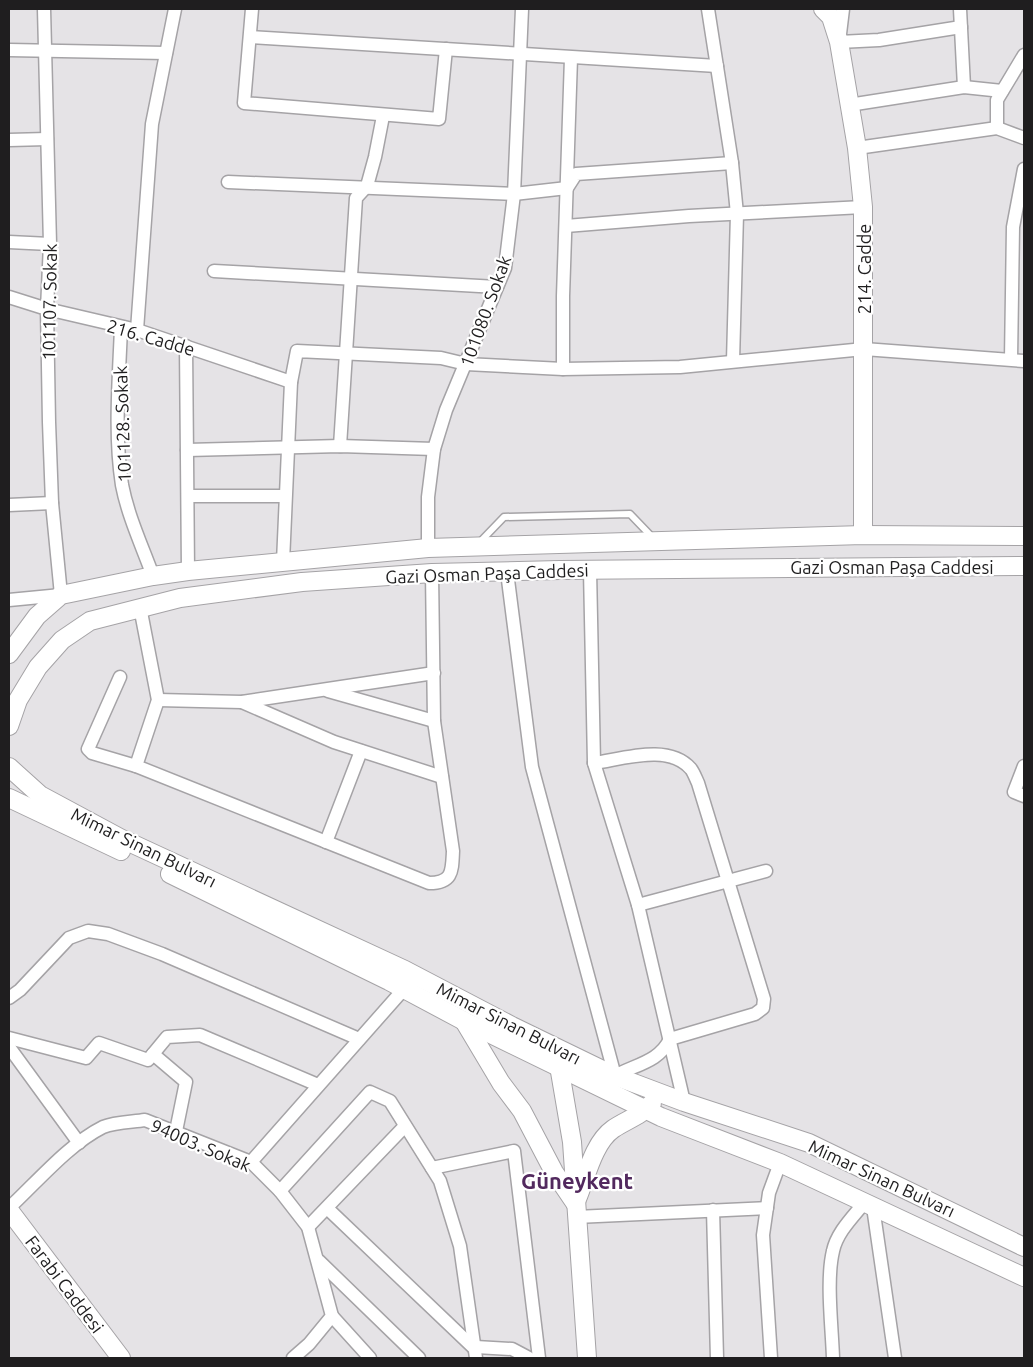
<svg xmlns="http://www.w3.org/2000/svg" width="1033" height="1367" font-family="Ubuntu,sans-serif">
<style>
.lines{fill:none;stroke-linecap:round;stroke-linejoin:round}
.lane-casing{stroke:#a5a3a6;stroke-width:9}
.street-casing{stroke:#a5a3a6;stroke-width:15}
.secondary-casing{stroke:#a5a3a6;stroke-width:20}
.lane{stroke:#fff;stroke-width:6}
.street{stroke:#fff;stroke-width:12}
.secondary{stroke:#fff;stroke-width:18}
.labels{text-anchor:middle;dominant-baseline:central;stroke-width:4.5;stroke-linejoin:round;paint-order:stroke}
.street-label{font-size:18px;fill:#1f1e1f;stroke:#fff}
.district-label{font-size:22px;font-weight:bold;fill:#52295e;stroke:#fff}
</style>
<rect width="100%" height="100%" fill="#e5e3e6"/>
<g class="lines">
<g class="lane-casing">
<path id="lane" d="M 478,544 L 504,517 L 630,514 L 654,539"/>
</g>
<g class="street-casing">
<g id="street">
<path d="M 252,9 L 244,103 L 439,119 L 446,49"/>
<path d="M 708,9 L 732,163 L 737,214 L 733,361"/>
<path d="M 843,9 L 839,42 L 879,40 L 961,27"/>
<path d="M 960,9 L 964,87"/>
<path d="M 251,37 L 717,66"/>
<path d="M 9,50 L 166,53"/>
<path d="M 849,105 L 964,87 L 1002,91"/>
<path d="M 997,128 L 997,100 L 1024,55"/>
<path d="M 9,140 L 47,139"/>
<path d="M 857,148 L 997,128 L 1024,138"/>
<path d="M 228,182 L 514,194 L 567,188 L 576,174 L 732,163"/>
<path d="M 566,226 L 689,216 L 863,207"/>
<path d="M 9,242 L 50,244"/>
<path d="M 214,271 L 497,287"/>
<path d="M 9,297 L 47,309 L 137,330 L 291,382"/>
<path d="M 121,328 C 119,379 114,434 122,485 C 128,516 142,546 153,576"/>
<path d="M 137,330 L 152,124 L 175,9"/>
<path d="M 186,346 L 188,571"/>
<path d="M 1011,359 L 1013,227 L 1024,169"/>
<path d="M 563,369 L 563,296 L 571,58"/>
<path d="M 340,446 L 356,198 L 367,186 L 375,157 L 383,116"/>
<path d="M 187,450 L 340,446 L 434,449"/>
<path d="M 188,496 L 285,496"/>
<path d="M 9,505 L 52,503"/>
<path d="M 428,548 L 428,497 L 434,449 L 446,410 L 505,268 L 514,194 L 522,9"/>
<path d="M 283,562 L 291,382 L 297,351 L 441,358 L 466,364 L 563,369 L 680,367 L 864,349 L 1024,361"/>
<path d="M 590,570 L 594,763 L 638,905 L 684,1102"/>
<path d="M 507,572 L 532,767 L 615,1076"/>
<path d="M 9,600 L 61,595 L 52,503 L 49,422 L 47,309 L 50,244 L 44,9"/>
<path d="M 140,607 L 158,700 L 136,766 L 429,883 C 453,883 452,871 453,851 L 434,721 L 432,573"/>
<path d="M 120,677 L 88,749 L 92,753 L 136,766"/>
<path d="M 328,691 L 434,721"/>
<path d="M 158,700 L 242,702 L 434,673"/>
<path d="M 242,702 L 334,742 L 442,777"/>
<path d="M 594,763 C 623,759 669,743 691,769 C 694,773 696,779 698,783 L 764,999 L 763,1008 L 755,1014 L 670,1039 C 659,1063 632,1065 611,1078"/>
<path d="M 1024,766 L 1014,792 L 1024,796"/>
<path d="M 326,842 L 361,751"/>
<path d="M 638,905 L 766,871"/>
<path d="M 9,998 L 20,990 L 69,938 L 88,931 L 108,934 L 162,954 L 359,1039"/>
<path d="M 9,1038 L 86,1058 L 99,1043 L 148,1060 L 167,1037 L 200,1035 L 318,1085"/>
<path d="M 9,1047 L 79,1143"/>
<path d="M 153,1054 L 186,1082 L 176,1131"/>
<path d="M 251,1162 L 403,990"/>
<path d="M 432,1168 L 514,1151 L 539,1358"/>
<path d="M 280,1191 L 370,1092 L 390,1101 L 440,1181 L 460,1246 L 476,1358"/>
<path d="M 873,1207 L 895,1358"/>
<path d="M 9,1208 C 37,1182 69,1144 103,1127 C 115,1122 132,1122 145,1120 L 251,1162 L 280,1191 L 308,1227 L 332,1316 L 309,1344 L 293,1358"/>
<path d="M 328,1209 L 476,1350"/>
<path d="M 713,1210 L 717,1358"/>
<path d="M 576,1217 L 767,1208"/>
<path d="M 308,1227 L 405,1126"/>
<path d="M 319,1261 L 419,1358"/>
<path d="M 332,1316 L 370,1358"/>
<path d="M 476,1347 L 512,1349 L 529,1358"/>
<path d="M 771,1358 L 763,1235 L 769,1193 L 780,1163"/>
<path d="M 833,1358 C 832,1327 826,1280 833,1251 C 837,1232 853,1217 864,1203"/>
</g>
</g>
<g class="secondary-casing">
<g id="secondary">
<path d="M 823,9 L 831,17 L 839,42 L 857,148 L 863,207 L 863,535"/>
<path d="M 9,654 L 37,616 L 61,595 L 153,576 L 188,571 L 428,548 L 863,535 L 1024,536"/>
<path d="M 9,726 L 18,700 L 38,667 L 62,640 L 90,621 L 180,598 L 302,582 L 432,573 L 560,570 L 1024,566"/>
<path d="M 9,767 L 40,795 L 120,838 L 405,970 L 512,1026 L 615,1076 L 684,1102 L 809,1143 L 1024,1247"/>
<path d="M 9,798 L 121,851"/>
<path d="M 170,874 L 389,981 L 464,1021 L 661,1117 L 780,1163 L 1024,1277"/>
<path d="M 464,1021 L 501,1083 L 522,1111 L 554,1172 L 575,1203"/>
<path d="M 558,1060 L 572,1142 L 587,1358"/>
<path d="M 577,1199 C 586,1178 593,1143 613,1129 C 626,1120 641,1116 652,1103"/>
<path d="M 9,1210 L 121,1358"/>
</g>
</g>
<use href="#lane" class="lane"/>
<use href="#street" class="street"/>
<use href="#secondary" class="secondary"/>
</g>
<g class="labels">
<g class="street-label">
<text transform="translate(864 269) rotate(-90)">214. Cadde</text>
<text transform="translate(49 302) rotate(-89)">101107. Sokak</text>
<text transform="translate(485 311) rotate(-70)">101080. Sokak</text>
<text transform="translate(151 337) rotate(16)">216. Cadde</text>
<text transform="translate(122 424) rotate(-92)">101128. Sokak</text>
<text x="892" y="567">Gazi Osman Paşa Caddesi</text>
<text transform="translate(487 573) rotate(-2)">Gazi Osman Paşa Caddesi</text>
<text transform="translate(144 847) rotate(26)">Mimar Sinan Bulvarı</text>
<text transform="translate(509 1023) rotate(27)">Mimar Sinan Bulvarı</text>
<text transform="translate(201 1145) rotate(23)">94003. Sokak</text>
<text transform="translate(882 1178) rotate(25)">Mimar Sinan Bulvarı</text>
<text transform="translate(65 1284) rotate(53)">Farabi Caddesi</text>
</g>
<g class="district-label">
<text x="577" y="1180">Güneykent</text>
</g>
</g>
<rect width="1033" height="1367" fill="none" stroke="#1f1e1f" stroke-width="20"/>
</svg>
